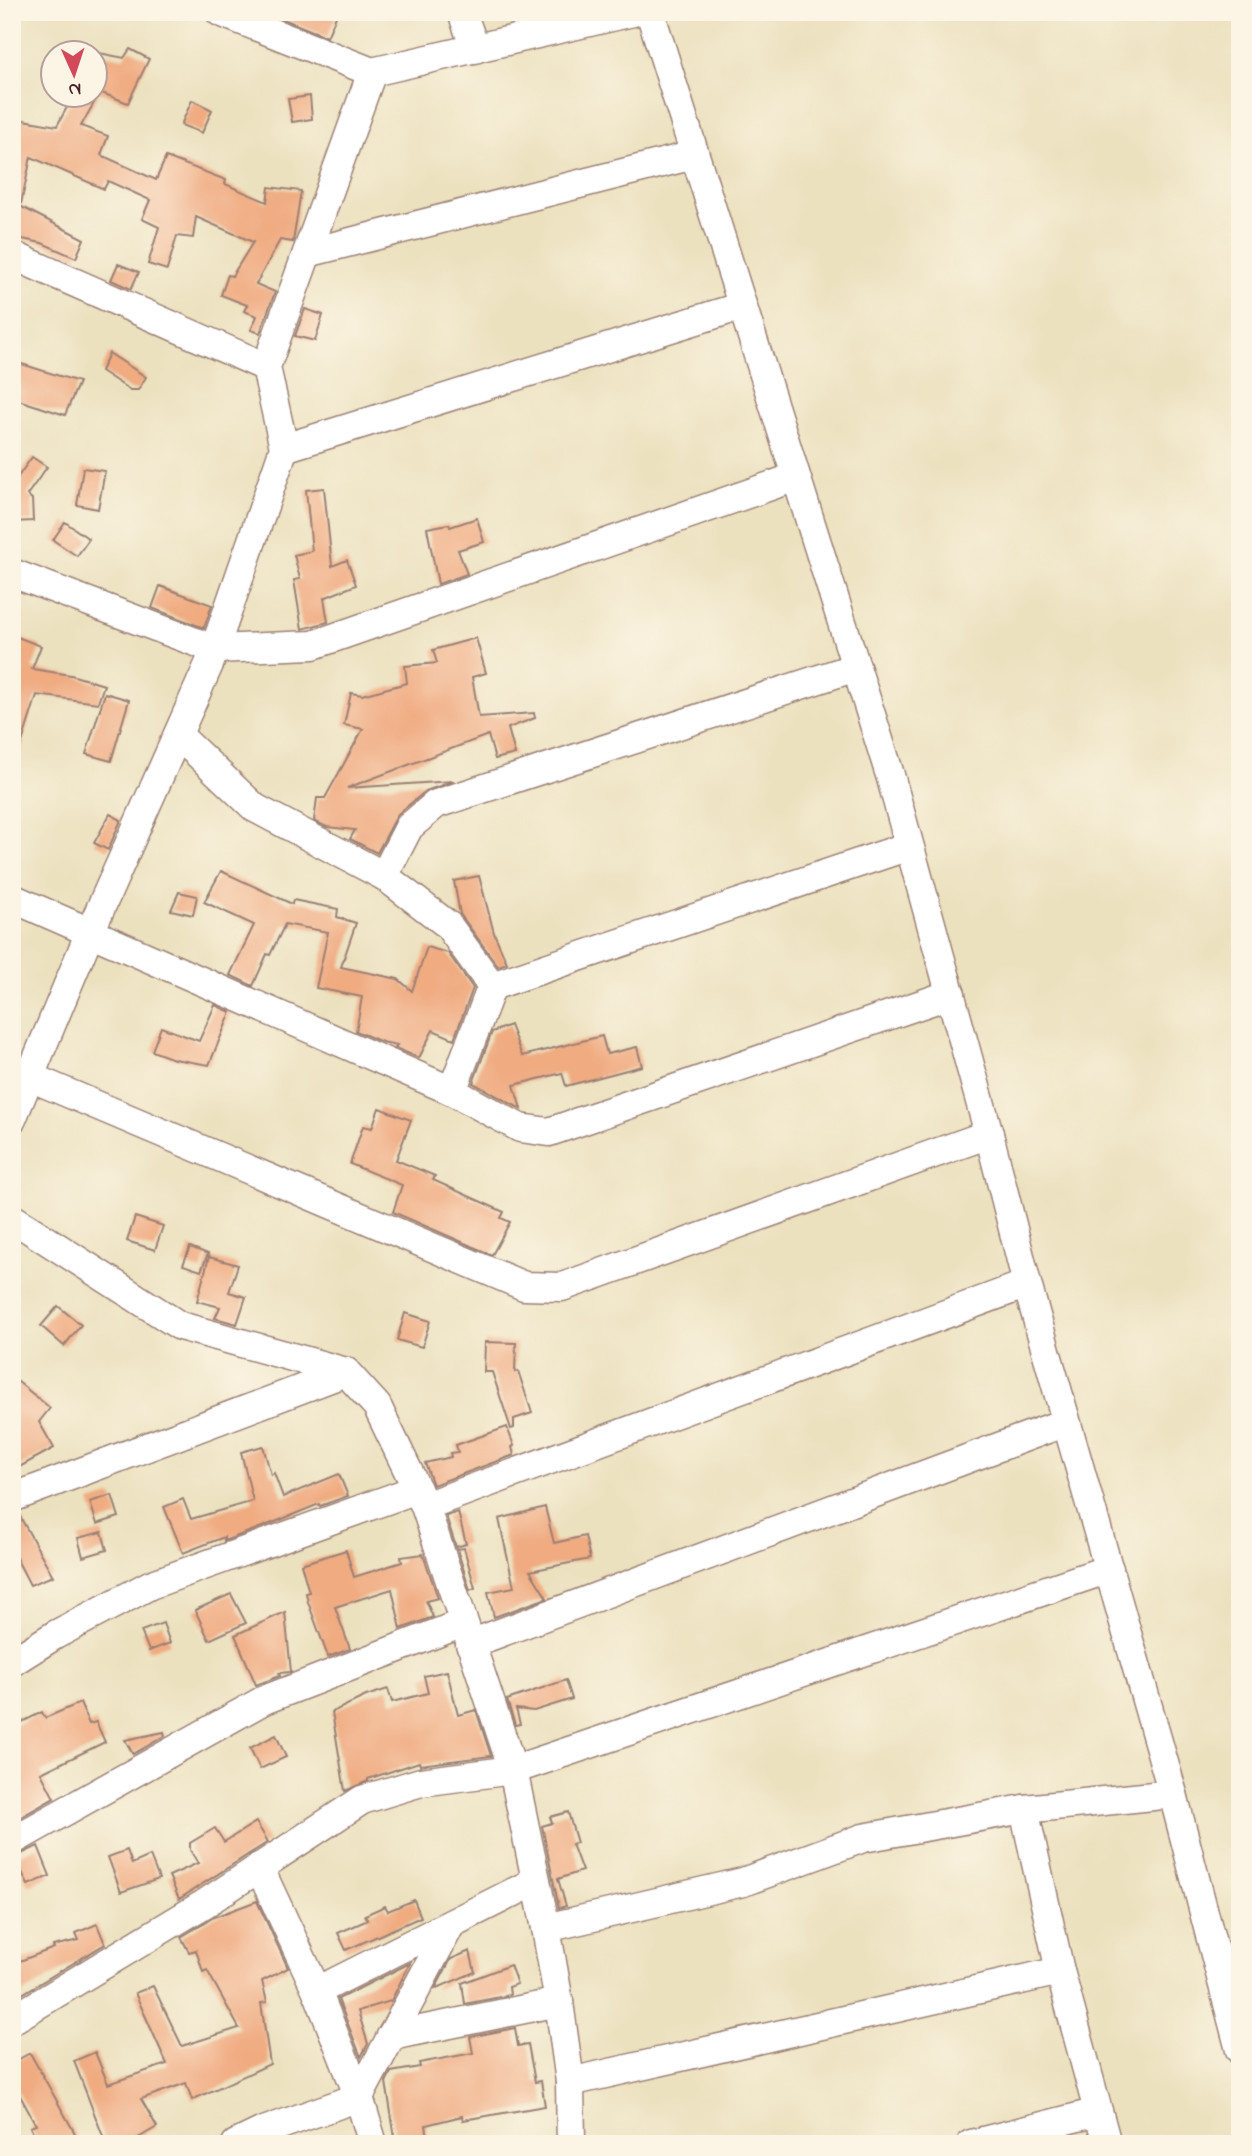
<svg xmlns="http://www.w3.org/2000/svg" width="1252" height="2156" font-family="'Indie Flower',sans-serif">
<style>
.building{fill:#f0ab81}
.lines{fill:none;stroke-linecap:round;stroke-linejoin:round}
.minor-casing{stroke:#9b8075;stroke-width:31}
.minor{stroke:#fff;stroke-width:28}
</style>
<rect width="100%" height="100%" fill="#fcf5e5"/>
<filter id="ink" filterUnits="userSpaceOnUse"><feTurbulence type="fractalNoise" baseFrequency=".0143" numOctaves="2"/><feDisplacementMap in="SourceGraphic" scale="14" xChannelSelector="R" yChannelSelector="G"/><feConvolveMatrix kernelMatrix="1 2 1 2 8 2 1 2 1" color-interpolation-filters="sRGB"/></filter>
<filter id="wash" filterUnits="userSpaceOnUse"><feTurbulence type="fractalNoise" baseFrequency=".00686" numOctaves="4" result="noise"/><feDisplacementMap in="SourceGraphic" scale="28" xChannelSelector="R" yChannelSelector="G"/><feGaussianBlur stdDeviation="1.57" result="paint"/><feColorMatrix in="noise" values="0 0 0 0 0 0 0 0 0 0 0 0 0 0 0 0 0 1.4 0 .05"/><feComposite in="paint" operator="in"/></filter>
<g filter="url(#wash)">
<rect width="100%" height="100%" fill="#ece1bf"/>
<g id="blocks">
<g class="building">
<path d="M 266,12 L 338,12 L 327,37 Z"/>
<path d="M 130,49 L 149,59 L 128,103 L 94,90 L 94,52 L 124,58 Z"/>
<path d="M 74,94 L 99,94 L 81,126 L 108,136 L 101,155 L 156,180 L 166,157 L 226,180 L 225,184 L 267,202 L 269,187 L 301,191 L 293,242 L 280,240 L 256,284 L 275,292 L 260,333 L 251,330 L 257,316 L 244,311 L 247,305 L 221,295 L 228,275 L 232,276 L 253,242 L 196,217 L 193,238 L 177,236 L 167,270 L 148,264 L 159,227 L 142,219 L 150,200 L 108,181 L 104,189 L 31,157 L 21,204 L 12,203 L 12,118 L 57,126 Z"/>
<path d="M 310,96 L 312,119 L 292,122 L 288,99 Z"/>
<path d="M 192,100 L 212,110 L 202,133 L 181,125 Z"/>
<path d="M 16,204 L 84,239 L 76,258 L 42,243 L 12,237 L 12,220 Z"/>
<path d="M 118,264 L 139,272 L 131,289 L 111,280 Z"/>
<path d="M 305,309 L 323,315 L 315,341 L 295,336 Z"/>
<path d="M 109,353 L 146,377 L 138,390 L 130,390 L 101,371 Z"/>
<path d="M 12,361 L 79,382 L 65,415 L 12,398 Z"/>
<path d="M 32,457 L 47,467 L 27,495 L 32,499 L 33,521 L 12,522 L 12,485 Z"/>
<path d="M 83,468 L 105,471 L 98,509 L 77,505 Z"/>
<path d="M 324,488 L 332,566 L 347,560 L 356,585 L 324,598 L 328,622 L 302,629 L 294,580 L 300,579 L 294,555 L 312,551 L 306,490 Z"/>
<path d="M 477,518 L 484,542 L 458,550 L 467,574 L 438,584 L 427,528 L 449,524 L 450,527 Z"/>
<path d="M 65,522 L 89,539 L 77,556 L 53,540 Z"/>
<path d="M 160,586 L 212,605 L 204,628 L 152,608 Z"/>
<path d="M 12,635 L 41,646 L 32,669 L 71,675 L 104,685 L 98,703 L 37,695 L 17,758 L 12,758 Z"/>
<path d="M 476,638 L 486,673 L 472,677 L 479,717 L 534,713 L 535,718 L 508,728 L 515,754 L 495,759 L 488,735 L 347,788 L 454,781 L 426,791 L 398,814 L 377,853 L 350,839 L 355,830 L 327,827 L 314,821 L 317,798 L 325,798 L 363,729 L 344,725 L 351,693 L 362,695 L 407,683 L 405,666 L 437,663 L 433,650 Z"/>
<path d="M 105,693 L 129,700 L 111,761 L 86,754 Z"/>
<path d="M 110,814 L 121,820 L 108,850 L 94,843 Z"/>
<path d="M 221,871 L 292,904 L 293,900 L 338,909 L 337,917 L 356,923 L 341,967 L 398,979 L 412,991 L 427,947 L 448,953 L 473,988 L 454,1039 L 433,1030 L 419,1058 L 395,1048 L 397,1045 L 382,1042 L 356,1031 L 362,997 L 316,988 L 328,932 L 285,924 L 270,955 L 267,954 L 253,986 L 230,975 L 254,925 L 204,902 Z"/>
<path d="M 479,876 L 494,933 L 507,963 L 498,966 L 460,914 L 454,881 Z"/>
<path d="M 179,892 L 197,896 L 193,915 L 171,910 Z"/>
<path d="M 215,1005 L 231,1012 L 209,1065 L 174,1059 L 152,1051 L 161,1027 L 199,1041 Z"/>
<path d="M 510,1025 L 522,1056 L 602,1036 L 607,1054 L 637,1047 L 642,1066 L 566,1086 L 562,1073 L 514,1085 L 521,1109 L 473,1083 L 492,1032 Z"/>
<path d="M 379,1108 L 411,1120 L 396,1160 L 435,1176 L 433,1180 L 504,1212 L 501,1218 L 510,1222 L 492,1255 L 393,1212 L 402,1185 L 350,1164 L 363,1126 L 372,1128 Z"/>
<path d="M 135,1217 L 163,1226 L 155,1250 L 127,1241 Z"/>
<path d="M 190,1247 L 208,1254 L 201,1271 L 183,1265 Z"/>
<path d="M 209,1257 L 238,1265 L 229,1292 L 246,1297 L 237,1324 L 215,1318 L 220,1307 L 197,1301 Z"/>
<path d="M 58,1306 L 81,1325 L 64,1346 L 41,1326 Z"/>
<path d="M 405,1313 L 430,1321 L 422,1347 L 397,1340 Z"/>
<path d="M 485,1342 L 516,1343 L 515,1372 L 518,1371 L 532,1413 L 514,1419 L 514,1428 L 511,1429 L 492,1372 L 484,1372 Z"/>
<path d="M 12,1377 L 50,1408 L 39,1422 L 54,1448 L 12,1471 Z"/>
<path d="M 507,1427 L 514,1446 L 512,1447 L 514,1455 L 433,1485 L 425,1463 L 451,1457 L 450,1453 L 458,1452 L 456,1445 Z"/>
<path d="M 263,1446 L 271,1475 L 274,1473 L 283,1497 L 339,1474 L 348,1496 L 320,1506 L 319,1504 L 270,1524 L 224,1541 L 224,1537 L 183,1553 L 164,1507 L 183,1499 L 191,1519 L 253,1501 L 241,1452 Z"/>
<path d="M 112,1495 L 119,1517 L 97,1524 L 90,1502 Z"/>
<path d="M 545,1507 L 554,1543 L 585,1536 L 590,1559 L 530,1571 L 547,1598 L 494,1617 L 488,1592 L 514,1587 L 499,1519 Z"/>
<path d="M 458,1512 L 466,1544 L 456,1547 L 446,1516 Z"/>
<path d="M 18,1513 L 53,1576 L 30,1585 L 12,1550 L 12,1514 Z"/>
<path d="M 102,1532 L 107,1550 L 83,1557 L 78,1538 Z"/>
<path d="M 464,1548 L 475,1588 L 470,1590 L 457,1549 Z"/>
<path d="M 346,1550 L 354,1577 L 402,1562 L 401,1557 L 423,1554 L 438,1598 L 426,1601 L 433,1617 L 401,1629 L 392,1589 L 335,1607 L 350,1649 L 328,1657 L 308,1602 L 306,1593 L 309,1592 L 301,1564 Z"/>
<path d="M 231,1594 L 246,1623 L 209,1640 L 195,1610 Z"/>
<path d="M 285,1612 L 291,1672 L 279,1673 L 280,1676 L 256,1685 L 235,1635 Z"/>
<path d="M 163,1623 L 170,1643 L 149,1651 L 141,1631 Z"/>
<path d="M 447,1671 L 458,1715 L 476,1710 L 491,1756 L 420,1765 L 419,1762 L 368,1779 L 368,1781 L 345,1791 L 332,1712 L 366,1696 L 388,1689 L 392,1702 L 428,1693 L 424,1676 Z"/>
<path d="M 566,1680 L 572,1699 L 534,1711 L 516,1709 L 520,1724 L 515,1725 L 507,1700 Z"/>
<path d="M 80,1703 L 89,1724 L 96,1722 L 105,1742 L 41,1773 L 54,1798 L 12,1822 L 12,1727 L 42,1712 L 45,1718 Z"/>
<path d="M 164,1732 L 165,1736 L 133,1754 L 125,1740 Z"/>
<path d="M 276,1735 L 286,1757 L 260,1769 L 250,1748 Z"/>
<path d="M 568,1812 L 577,1843 L 572,1844 L 582,1871 L 558,1879 L 566,1906 L 559,1908 L 542,1826 L 552,1823 L 550,1817 Z"/>
<path d="M 256,1822 L 268,1842 L 179,1899 L 169,1876 L 198,1863 L 190,1850 L 190,1843 L 215,1828 L 224,1842 Z"/>
<path d="M 38,1846 L 50,1876 L 28,1885 L 15,1857 Z"/>
<path d="M 127,1850 L 132,1864 L 150,1856 L 159,1879 L 121,1892 L 108,1857 Z"/>
<path d="M 414,1900 L 421,1917 L 346,1950 L 338,1933 L 368,1920 L 365,1915 L 385,1906 L 388,1911 Z"/>
<path d="M 257,1901 L 288,1968 L 262,1981 L 267,2002 L 261,2003 L 270,2064 L 192,2100 L 186,2083 L 141,2099 L 157,2127 L 128,2144 L 106,2144 L 74,2061 L 95,2052 L 108,2084 L 167,2064 L 135,1993 L 153,1986 L 182,2046 L 239,2028 L 207,1970 L 203,1972 L 196,1950 L 189,1952 L 181,1937 L 214,1917 Z"/>
<path d="M 97,1924 L 105,1944 L 12,2000 L 12,1964 L 54,1948 L 53,1946 L 79,1940 L 76,1933 Z"/>
<path d="M 470,1951 L 475,1972 L 435,1989 L 451,1959 Z"/>
<path d="M 410,1963 L 391,2001 L 358,2011 L 368,2044 L 361,2057 L 338,1999 Z"/>
<path d="M 510,1965 L 517,1984 L 509,1987 L 510,1995 L 465,2004 L 462,1983 Z"/>
<path d="M 515,2028 L 518,2046 L 528,2044 L 535,2082 L 541,2081 L 545,2106 L 463,2120 L 462,2116 L 426,2125 L 429,2144 L 396,2144 L 386,2082 L 391,2072 L 420,2067 L 419,2063 L 473,2053 L 470,2037 Z"/>
<path d="M 30,2053 L 81,2144 L 38,2144 L 30,2127 L 36,2125 L 12,2081 L 12,2063 Z"/>
</g>
</g>
</g>
<g filter="url(#ink)">
<use href="#blocks" fill-opacity="0" stroke="#9b8075" stroke-width="2"/>
<g class="lines">
<g class="minor-casing">
<g id="minor">
<path d="M 220,12 L 372,72 L 633,12"/>
<path d="M 462,12 L 475,49"/>
<path d="M 650,12 L 890,775 L 989,1134 L 1027,1284 L 1173,1794 L 1240,2050"/>
<path d="M 307,253 L 694,155"/>
<path d="M 12,255 L 266,367"/>
<path d="M 284,448 L 742,306"/>
<path d="M 12,573 L 214,649 L 313,645 L 796,477"/>
<path d="M 178,735 L 255,808 L 384,876 L 409,827 L 436,804 L 856,667"/>
<path d="M 384,876 L 448,925 L 492,986"/>
<path d="M 12,898 L 452,1091 L 520,1128 L 549,1132 L 951,994"/>
<path d="M 30,1077 L 524,1286 L 562,1287 L 989,1134"/>
<path d="M 452,1091 L 492,986 L 909,846"/>
<path d="M 12,1119 L 90,932 L 210,662 L 284,448 L 266,367 L 372,72"/>
<path d="M 12,1218 L 180,1326 L 346,1372 L 377,1406 L 425,1506 L 513,1770 L 546,1928 L 559,2002"/>
<path d="M 12,1498 L 346,1372"/>
<path d="M 425,1506 L 1027,1284"/>
<path d="M 470,1644 L 1066,1422"/>
<path d="M 12,1662 L 55,1635 L 150,1585 L 417,1489"/>
<path d="M 1024,1809 L 1060,1971 L 1107,2144"/>
<path d="M 12,1841 L 264,1700 L 463,1623"/>
<path d="M 259,1867 L 317,1991 L 359,2097 L 373,2144"/>
<path d="M 546,1928 L 743,1882 L 863,1838 L 1024,1809 L 1173,1794"/>
<path d="M 317,1991 L 536,1881"/>
<path d="M 12,2020 L 204,1904 L 362,1800 L 421,1782 L 513,1770 L 1109,1569"/>
<path d="M 391,2036 L 559,2002 L 570,2082 L 571,2144"/>
<path d="M 570,2082 L 1060,1971"/>
<path d="M 236,2144 L 261,2132 L 359,2097 L 451,1924"/>
<path d="M 971,2144 L 1098,2112"/>
</g>
</g>
<use href="#minor" class="minor"/>
</g>
</g>
<rect width="1252" height="2156" fill="none" stroke="#fcf5e5" stroke-width="42"/>
<g transform="translate(74 74) rotate(177)"><circle r="33" fill="#fcf5e5" stroke="#b59f9b" stroke-width="2"/>
<path d="M0-5L12 26L0 18L-12 26Z" fill="#d1495b"/>
<text y="-10" font-size="19" font-weight="bold" text-anchor="middle" fill="#4a1f2b">N</text>
</g>
</svg>
